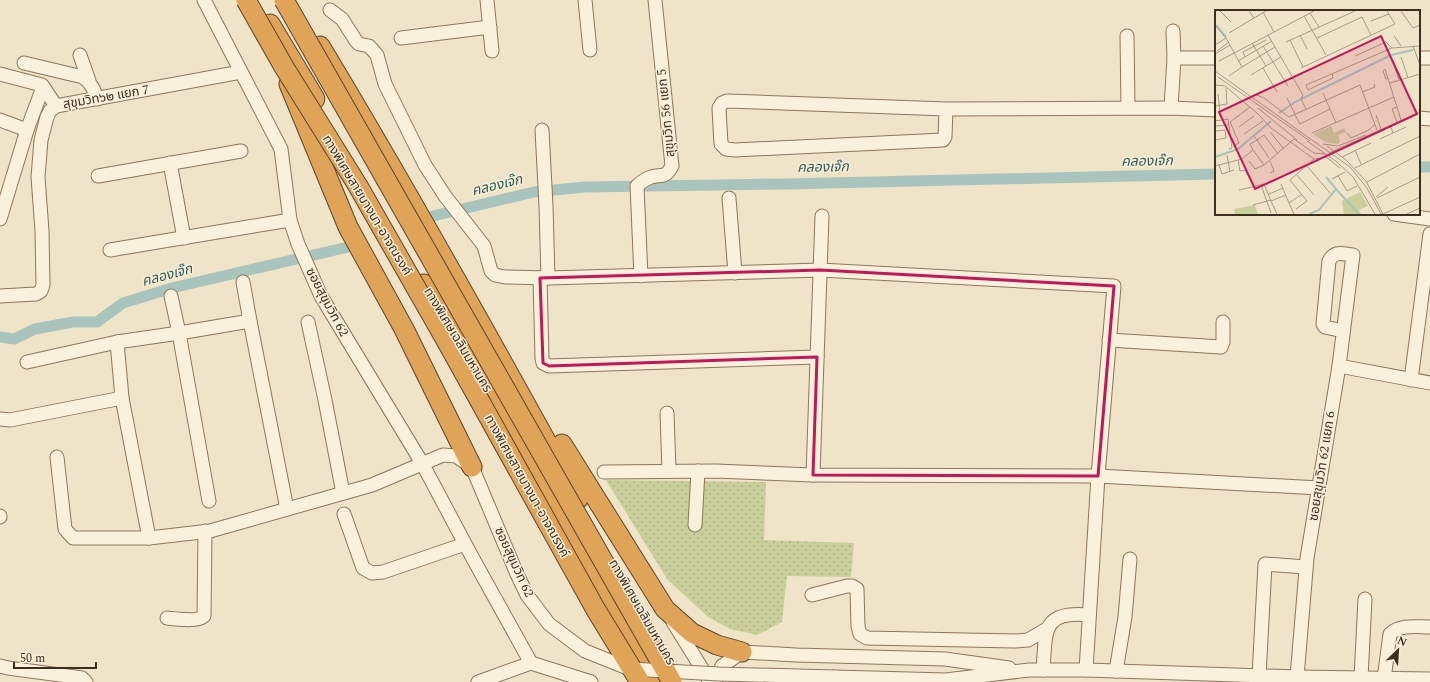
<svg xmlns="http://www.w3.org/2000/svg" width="1430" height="682" font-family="Spectral,'Noto Sans Thai',serif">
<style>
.grass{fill:url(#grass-dots)}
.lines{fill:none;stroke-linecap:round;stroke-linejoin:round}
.canal{stroke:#a9c4bc;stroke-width:11}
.minor-casing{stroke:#8d765c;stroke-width:15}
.highway-casing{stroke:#5b4430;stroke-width:21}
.minor{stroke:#faf1dc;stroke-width:13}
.highway{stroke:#e0a458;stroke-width:19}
.minor-bridge-casing{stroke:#8d765c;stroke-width:15;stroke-linecap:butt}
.highway-bridge-casing{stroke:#5b4430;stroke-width:21;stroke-linecap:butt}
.minor-bridge{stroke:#faf1dc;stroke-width:13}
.highway-bridge{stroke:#e0a458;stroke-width:19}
.marked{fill:none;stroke:#c2185b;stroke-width:3;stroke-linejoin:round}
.labels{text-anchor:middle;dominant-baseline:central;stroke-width:3;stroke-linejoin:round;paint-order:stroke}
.street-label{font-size:13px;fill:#3d2e20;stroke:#f7eed8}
.water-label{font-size:14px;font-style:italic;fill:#2f5d5a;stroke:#f7eed8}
.inset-river{fill:none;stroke:#a9c4bc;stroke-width:2}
.inset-road{fill:none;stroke:#a89b85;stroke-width:1}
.view{fill:#c2185b;fill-opacity:0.15;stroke:#c2185b;stroke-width:2}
.inset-edge{fill:none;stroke:#3d2e20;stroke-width:2}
</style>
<defs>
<pattern id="grass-dots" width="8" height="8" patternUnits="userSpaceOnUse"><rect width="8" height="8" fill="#c9cf9b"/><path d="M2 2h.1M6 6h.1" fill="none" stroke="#aeb285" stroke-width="1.8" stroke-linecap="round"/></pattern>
</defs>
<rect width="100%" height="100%" fill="#f0e4c8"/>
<path class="grass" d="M 606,480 L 766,482 L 764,540 L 854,543 L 851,577 L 787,576 L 782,622 L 757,635 L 730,629 L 708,617 L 667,579 Z"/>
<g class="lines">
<g class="canal">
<path d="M 1419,167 L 1430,167"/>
<path d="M 433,216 L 534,192 L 585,187 L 787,184 L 1216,174"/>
<path d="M 0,337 L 14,339 L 35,329 L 73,322 L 97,322 L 123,303 L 172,288 L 348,247"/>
</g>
<g class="minor-casing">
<g id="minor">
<path d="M 204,0 L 281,149 L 290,220 L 298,244 L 321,296 L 422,463 L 471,555 L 531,663 L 591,682"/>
<path d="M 487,0 L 492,51"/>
<path d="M 585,0 L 590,50"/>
<path d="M 330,10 L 342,19 L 356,41 L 359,44 L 369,46 L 377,55 L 385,84 L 425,165 L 445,196 L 484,246 L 491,271 L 495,275 L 505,277 L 548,278 L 820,270 L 1114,286 L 1098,476 L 1086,670"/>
<path d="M 1127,36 L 1128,108"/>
<path d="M 401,38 L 490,27"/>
<path d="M 80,55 L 89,81"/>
<path d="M 1174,58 L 1216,58"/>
<path d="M 1419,58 L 1430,58"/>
<path d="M 24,63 L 83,77 C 91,83 94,89 97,99"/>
<path d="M 0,74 L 42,85 L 56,106"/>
<path d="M 1171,108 L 1174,58 L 1173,31"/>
<path d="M 946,109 L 945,137 L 943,140 L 735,150 L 726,149 L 721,144 L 719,108 L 722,103 L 727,101 L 946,109 L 1171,108 L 1216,110"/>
<path d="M 1419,118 L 1430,119"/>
<path d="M 0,120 L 27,130"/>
<path d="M 542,130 L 546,206 L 548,278"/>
<path d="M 170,163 L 184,238"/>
<path d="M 98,176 L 241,151"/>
<path d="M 729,198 L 735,273"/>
<path d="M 1394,214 L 1430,219"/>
<path d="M 0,219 L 27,130 L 43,87"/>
<path d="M 110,250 L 290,220"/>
<path d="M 641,276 L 637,186 C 641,182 645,179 651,177 C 662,174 665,179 672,166 L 655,0"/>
<path d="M 540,278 L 542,358 L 543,363 L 549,366 L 817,357"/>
<path d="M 243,282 L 250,321"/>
<path d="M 0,296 L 36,294 L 41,291 L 43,285 L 42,231 L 38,177 L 41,140 L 47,117 L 50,111 L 56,106 L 241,72"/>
<path d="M 171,296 L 179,333 L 250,321 L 287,509"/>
<path d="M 308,322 L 325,400 L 343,493"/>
<path d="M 1109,340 L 1221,347 L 1223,342 L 1223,322"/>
<path d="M 27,362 L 117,342"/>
<path d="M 1339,366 L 1430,383"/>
<path d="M 1411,380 L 1430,234"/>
<path d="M 122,398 L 149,538"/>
<path d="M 667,413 L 669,471"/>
<path d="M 0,419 L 10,420 L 122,398 L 117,342 L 179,333 L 209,501"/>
<path d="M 57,457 L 65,529 L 73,538 L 149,538 L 210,531 L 372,485 L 443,455 L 456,456 L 472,467 L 517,574"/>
<path d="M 604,472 L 716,471 L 813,475 L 1098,476 L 1319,488"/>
<path d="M 813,475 L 822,216"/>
<path d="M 344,514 L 363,568 L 372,573 L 383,572 L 465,544"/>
<path d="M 0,516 L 0,517"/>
<path d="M 695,525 L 698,471"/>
<path d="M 812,595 L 847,586 L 852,586 L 857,589 L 858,626 L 860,634 L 867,638 L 1015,641 L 1028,640 L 1047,629"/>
<path d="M 167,618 C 176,619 198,622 204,616 L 205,531"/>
<path d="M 673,622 L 709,680"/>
<path d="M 0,666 L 8,668 L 82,678 L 86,682"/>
<path d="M 1043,670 C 1046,632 1041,610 1089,615"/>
<path d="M 1116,671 L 1125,617 L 1130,559"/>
<path d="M 1259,676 L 1265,564 L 1306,567"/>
<path d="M 835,677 L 946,680 L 1029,670 L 1086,670 L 1297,677 L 1430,679"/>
<path d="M 1297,677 L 1307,558 L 1339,366 L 1353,255 C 1342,254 1335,250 1329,261 L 1323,324 L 1325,327 L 1343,331"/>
<path d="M 1361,678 L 1365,599"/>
<path d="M 1384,679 L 1390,634 C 1400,624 1417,627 1430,627"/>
<path d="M 478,682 L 531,663"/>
<path d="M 715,682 L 722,666 L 742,652 L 796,655 L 945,659 L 1009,668"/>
</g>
</g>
<g class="highway-casing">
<g id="highway">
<path d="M 270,24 L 315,99"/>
<path d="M 320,46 C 410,195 494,346 578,499"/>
<path d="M 289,84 L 348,227 L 404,329 L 472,467"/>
<path d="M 424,284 L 491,397 L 656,682"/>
<path d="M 562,444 L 665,609 L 692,633 L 717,645 L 742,652"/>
</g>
</g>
<use href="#minor" class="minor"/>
<use href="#highway" class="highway"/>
<g class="minor-bridge-casing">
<path id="minor-bridge" d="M 517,574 L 527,595 L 549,624 L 585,651 L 630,669 L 719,674 L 835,677"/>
</g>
<g class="highway-bridge-casing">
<g id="highway-bridge">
<path d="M 246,0 L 284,67 L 358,186 L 447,342 L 596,610 L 640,682"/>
<path d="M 284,0 L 672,682"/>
</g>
</g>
<use href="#minor-bridge" class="minor-bridge"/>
<use href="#highway-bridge" class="highway-bridge"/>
</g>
<path class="marked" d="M 820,270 L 1114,286 L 1098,476 L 813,475 L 817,357 L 549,366 L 543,363 L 540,278 Z"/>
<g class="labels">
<g class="street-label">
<text transform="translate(106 97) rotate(-10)">สุขุมวิท๖๒ แยก 7</text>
<text transform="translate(666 113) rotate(-96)">สุขุมวิท 56 แยก 5</text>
<text transform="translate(367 205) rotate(59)">ทางพิเศษสายบางนา-อาจณรงค์</text>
<text transform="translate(327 302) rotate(62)">ซอยสุขุมวิท 62</text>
<text transform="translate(458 340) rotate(59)">ทางพิเศษเฉลิมมหานคร</text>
<text transform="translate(1322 466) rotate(-81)">ซอยสุขุมวิท 62 แยก 6</text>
<text transform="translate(527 486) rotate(61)">ทางพิเศษสายบางนา-อาจณรงค์</text>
<text transform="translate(514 562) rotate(65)">ซอยสุขุมวิท 62</text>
<text transform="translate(642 612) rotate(60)">ทางพิเศษเฉลิมมหานคร</text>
</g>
<g class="water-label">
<text transform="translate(1147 161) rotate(-1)">คลองเจ๊ก</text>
<text transform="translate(823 167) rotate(-1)">คลองเจ๊ก</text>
<text transform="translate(497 185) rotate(-14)">คลองเจ๊ก</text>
<text transform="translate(167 275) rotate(-15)">คลองเจ๊ก</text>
</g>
</g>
<g transform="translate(1215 10)">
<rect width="205" height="205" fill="#f0e4c8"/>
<path d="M 116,116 L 119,123 L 129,118 L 131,122 L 123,125 L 125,131 L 123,134 L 110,132 L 98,124 ZM 145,182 L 153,196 L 144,200 L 146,204 L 129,204 L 127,191 ZM 40,195 L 43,204 L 20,204 L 19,199 Z" fill="#c9cf9b"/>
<path class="inset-river" d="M 1,15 L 11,27M 64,103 L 80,92 L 176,45 L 198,40M 0,147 L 23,139 L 56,111M 111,167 L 121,179M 94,204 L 104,200 L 121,179 L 144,204"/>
<path class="inset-road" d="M 5,1 L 16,12M 34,1 L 39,8 L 51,1M 186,1 L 198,18 L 205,15M 48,2 L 59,22M 95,3 L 104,17M 89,6 L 111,45M 156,11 L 174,4M 0,15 L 11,28 L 27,57 L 60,37M 14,23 L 39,8M 53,25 L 88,85 L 86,89 L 91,99M 85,25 L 92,39M 179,26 L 186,36M 102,28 L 147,7 L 156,25M 75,30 L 88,57M 71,32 L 140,1M 37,33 L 51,56M 0,35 L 11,28M 48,36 L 73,76M 198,36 L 205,55M 2,41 L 14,32M 0,44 L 15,35M 140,46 L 171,32 L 177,38M 30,47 L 28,42 L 51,30M 186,47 L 193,68M 177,49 L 184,70M 4,51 L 99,1M 23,51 L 57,31M 48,58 L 62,82M 86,58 L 180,14 L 172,1M 170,59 L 186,110M 170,59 L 168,61 L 171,69 L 173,68M 0,61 L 135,157 L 152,178 L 166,204M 117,64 L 118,68 L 93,80 L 91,75 L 177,38 L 205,36M 36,65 L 66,47M 14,66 L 27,57M 3,67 L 95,131M 175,73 L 205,64M 0,75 L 10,76 L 43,104 L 56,118 L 99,149 L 111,147 L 125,158M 147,82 L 160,77 L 159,74M 108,83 L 121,113M 3,84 L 5,101M 42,85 L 49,88 L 74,107 L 145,75 L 162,120M 72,88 L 80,104M 0,96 L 12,94 L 11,78M 182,97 L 177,99 L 182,112M 43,98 L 82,130M 80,105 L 85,114 L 115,99M 161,105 L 166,119M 13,109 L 17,138 L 14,139M 0,111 L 13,109M 175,115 L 178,123 L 191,117M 0,116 L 13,115M 24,117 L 39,106M 0,121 L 10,120 L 11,128 L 0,130M 55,122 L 69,139M 97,123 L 179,87M 132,123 L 136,128 L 154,120 L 160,114M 29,124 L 48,111M 39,126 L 42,130 L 49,125 L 63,144M 165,129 L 178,123M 92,131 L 122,152 L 138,167 L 160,204M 108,134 L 122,136M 18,136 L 24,133 L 15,112 L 35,97M 112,136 L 131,150 L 151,171 L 168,204M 123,136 L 151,125M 38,140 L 49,155M 140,140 L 146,154M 114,143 L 205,102M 12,145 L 15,162M 127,147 L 156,133M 23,150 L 25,161 L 31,160 L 32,165M 34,151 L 40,159 L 49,155 L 79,129 L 99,143 L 110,144M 55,151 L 59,161 L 55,163M 4,155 L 7,164 L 19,160M 0,156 L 27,149 L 38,140 L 35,134 L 42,130 L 54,148M 92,156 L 115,183M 140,158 L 205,126M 82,165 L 99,185M 123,166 L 132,181 L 142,176M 117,169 L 130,162M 152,172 L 205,144M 66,174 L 74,193M 46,175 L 56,203M 24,180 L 49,174 L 56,191M 54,184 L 68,178M 161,187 L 173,177M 162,188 L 205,167M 38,195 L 56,190M 81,199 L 92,191 L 75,170 L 99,149M 62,204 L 56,191 L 71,185M 79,204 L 74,193 L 87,184M 168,204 L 205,187M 192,204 L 205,198"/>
<path class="view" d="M 166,26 L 202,104 L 40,179 L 4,102 Z"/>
<rect width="205" height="205" class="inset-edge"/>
</g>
<g transform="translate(1398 650) rotate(25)" stroke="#f7eed8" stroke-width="3" paint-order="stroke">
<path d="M0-3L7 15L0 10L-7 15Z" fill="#3d2e20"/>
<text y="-6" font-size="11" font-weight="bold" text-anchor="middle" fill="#3d2e20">N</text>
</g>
<path d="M14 662v6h82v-6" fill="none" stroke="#3d2e20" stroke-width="2"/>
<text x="20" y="662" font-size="12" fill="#3d2e20" stroke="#f7eed8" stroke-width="3" paint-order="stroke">50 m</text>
</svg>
